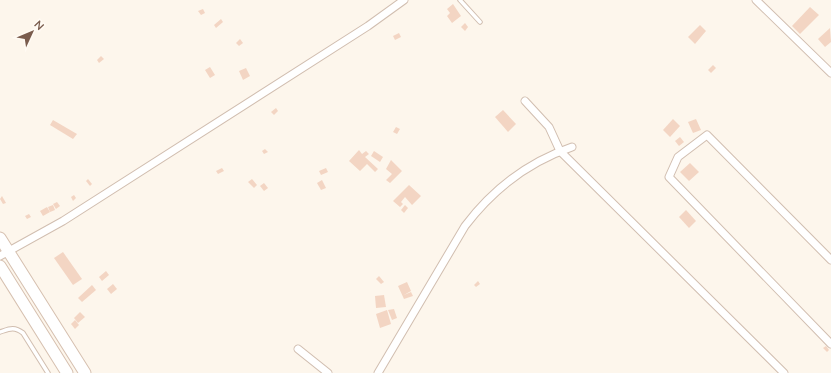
<svg xmlns="http://www.w3.org/2000/svg" width="831" height="373" font-family="'Nunito Sans',sans-serif">
<style>
.building{fill:#f3d5c3}
.lines{fill:none;stroke-linecap:round;stroke-linejoin:round}
.lane-casing{stroke:#d1beb0;stroke-width:5.5}
.street-casing{stroke:#d1beb0;stroke-width:9}
.secondary-casing{stroke:#d6c0b0;stroke-width:13}
.lane{stroke:#fff;stroke-width:3.5}
.street{stroke:#fff;stroke-width:7}
.secondary{stroke:#fff;stroke-width:11}
</style>
<rect width="100%" height="100%" fill="#fdf6ec"/>
<g class="building">
<path d="M 453,4 L 461,16 L 452,23 L 447,16 L 450,13 L 447,9 Z"/>
<path d="M 810,7 L 819,15 L 800,34 L 792,26 Z"/>
<path d="M 203,9 L 205,13 L 201,15 L 198,11 Z"/>
<path d="M 221,19 L 223,22 L 216,28 L 214,25 Z"/>
<path d="M 465,23 L 468,27 L 465,31 L 461,27 Z"/>
<path d="M 700,25 L 706,31 L 695,44 L 688,37 Z"/>
<path d="M 830,28 L 831,42 L 825,47 L 818,39 Z"/>
<path d="M 399,33 L 401,37 L 395,40 L 393,36 Z"/>
<path d="M 240,39 L 243,43 L 239,46 L 236,43 Z"/>
<path d="M 101,56 L 104,59 L 99,63 L 97,60 Z"/>
<path d="M 713,65 L 716,68 L 711,73 L 708,70 Z"/>
<path d="M 210,67 L 215,75 L 210,78 L 205,70 Z"/>
<path d="M 246,68 L 250,76 L 243,80 L 239,71 Z"/>
<path d="M 276,108 L 278,111 L 274,115 L 271,112 Z"/>
<path d="M 503,110 L 516,124 L 508,132 L 495,117 Z"/>
<path d="M 673,119 L 680,126 L 670,137 L 663,130 Z"/>
<path d="M 696,119 L 701,130 L 693,133 L 688,122 Z"/>
<path d="M 53,120 L 77,134 L 73,139 L 50,125 Z"/>
<path d="M 396,127 L 400,129 L 397,134 L 393,132 Z"/>
<path d="M 680,137 L 684,142 L 679,146 L 675,141 Z"/>
<path d="M 265,149 L 268,152 L 264,154 L 262,151 Z"/>
<path d="M 359,150 L 362,154 L 366,151 L 369,154 L 365,157 L 378,169 L 375,172 L 367,164 L 360,171 L 349,161 Z"/>
<path d="M 374,151 L 383,157 L 380,162 L 371,156 Z"/>
<path d="M 391,160 L 402,171 L 390,183 L 386,180 L 392,174 L 386,169 Z"/>
<path d="M 690,163 L 699,172 L 689,181 L 680,172 Z"/>
<path d="M 222,168 L 224,171 L 218,174 L 216,171 Z"/>
<path d="M 326,168 L 328,172 L 321,175 L 319,171 Z"/>
<path d="M 88,179 L 92,184 L 90,186 L 86,181 Z"/>
<path d="M 252,179 L 257,185 L 254,188 L 248,182 Z"/>
<path d="M 322,180 L 326,188 L 321,190 L 317,183 Z"/>
<path d="M 264,183 L 268,188 L 264,191 L 260,186 Z"/>
<path d="M 409,185 L 421,196 L 412,205 L 405,197 L 401,202 L 403,204 L 400,207 L 393,201 Z"/>
<path d="M 74,195 L 76,198 L 73,201 L 71,197 Z"/>
<path d="M 2,196 L 6,203 L 3,204 L 0,199 Z"/>
<path d="M 57,202 L 60,206 L 56,209 L 53,204 Z"/>
<path d="M 53,205 L 55,210 L 50,212 L 48,207 Z"/>
<path d="M 405,205 L 408,208 L 404,213 L 401,210 Z"/>
<path d="M 47,207 L 50,212 L 43,216 L 40,211 Z"/>
<path d="M 686,210 L 696,221 L 689,228 L 679,217 Z"/>
<path d="M 29,214 L 31,217 L 27,219 L 25,216 Z"/>
<path d="M 63,252 L 82,279 L 73,285 L 54,258 Z"/>
<path d="M 106,271 L 109,275 L 102,281 L 99,277 Z"/>
<path d="M 379,276 L 384,282 L 381,284 L 376,279 Z"/>
<path d="M 478,281 L 480,284 L 476,287 L 474,285 Z"/>
<path d="M 407,282 L 411,291 L 404,295 L 411,292 L 413,296 L 404,299 L 398,286 Z"/>
<path d="M 113,284 L 117,289 L 111,294 L 107,289 Z"/>
<path d="M 92,285 L 96,290 L 82,302 L 78,298 Z"/>
<path d="M 384,295 L 386,307 L 376,308 L 375,296 Z"/>
<path d="M 394,309 L 397,318 L 392,320 L 388,310 Z"/>
<path d="M 387,310 L 391,324 L 380,328 L 376,314 Z"/>
<path d="M 80,312 L 85,317 L 78,323 L 74,318 Z"/>
<path d="M 75,320 L 79,325 L 75,329 L 71,324 Z"/>
<path d="M 826,346 L 829,350 L 827,352 L 823,348 Z"/>
</g>
<g class="lines">
<g class="lane-casing">
<g id="lane">
<path d="M 460,0 L 480,22"/>
<path d="M 0,332 C 9,329 14,326 23,333 L 48,373"/>
</g>
</g>
<g class="street-casing">
<g id="street">
<path d="M 756,0 L 831,73"/>
<path d="M 525,101 L 549,127 L 560,151 L 784,373"/>
<path d="M 0,256 L 63,221 L 368,26 L 404,0"/>
<path d="M 831,260 L 707,135 L 678,157 L 669,177 L 831,344"/>
<path d="M 298,349 L 328,373"/>
<path d="M 378,373 L 465,226 C 493,189 528,162 572,147"/>
</g>
</g>
<g class="secondary-casing">
<g id="secondary">
<path d="M 0,238 L 85,373"/>
<path d="M 0,266 L 67,373"/>
</g>
</g>
<use href="#lane" class="lane"/>
<use href="#street" class="street"/>
<use href="#secondary" class="secondary"/>
</g>
<g transform="translate(32 32) rotate(46)" stroke="#fffaf3" stroke-width="3" paint-order="stroke">
<path d="M0-3L7 15L0 10L-7 15Z" fill="#7a5c4d"/>
<text y="-6" font-size="11" font-weight="bold" text-anchor="middle" fill="#7a5c4d">N</text>
</g>
</svg>
